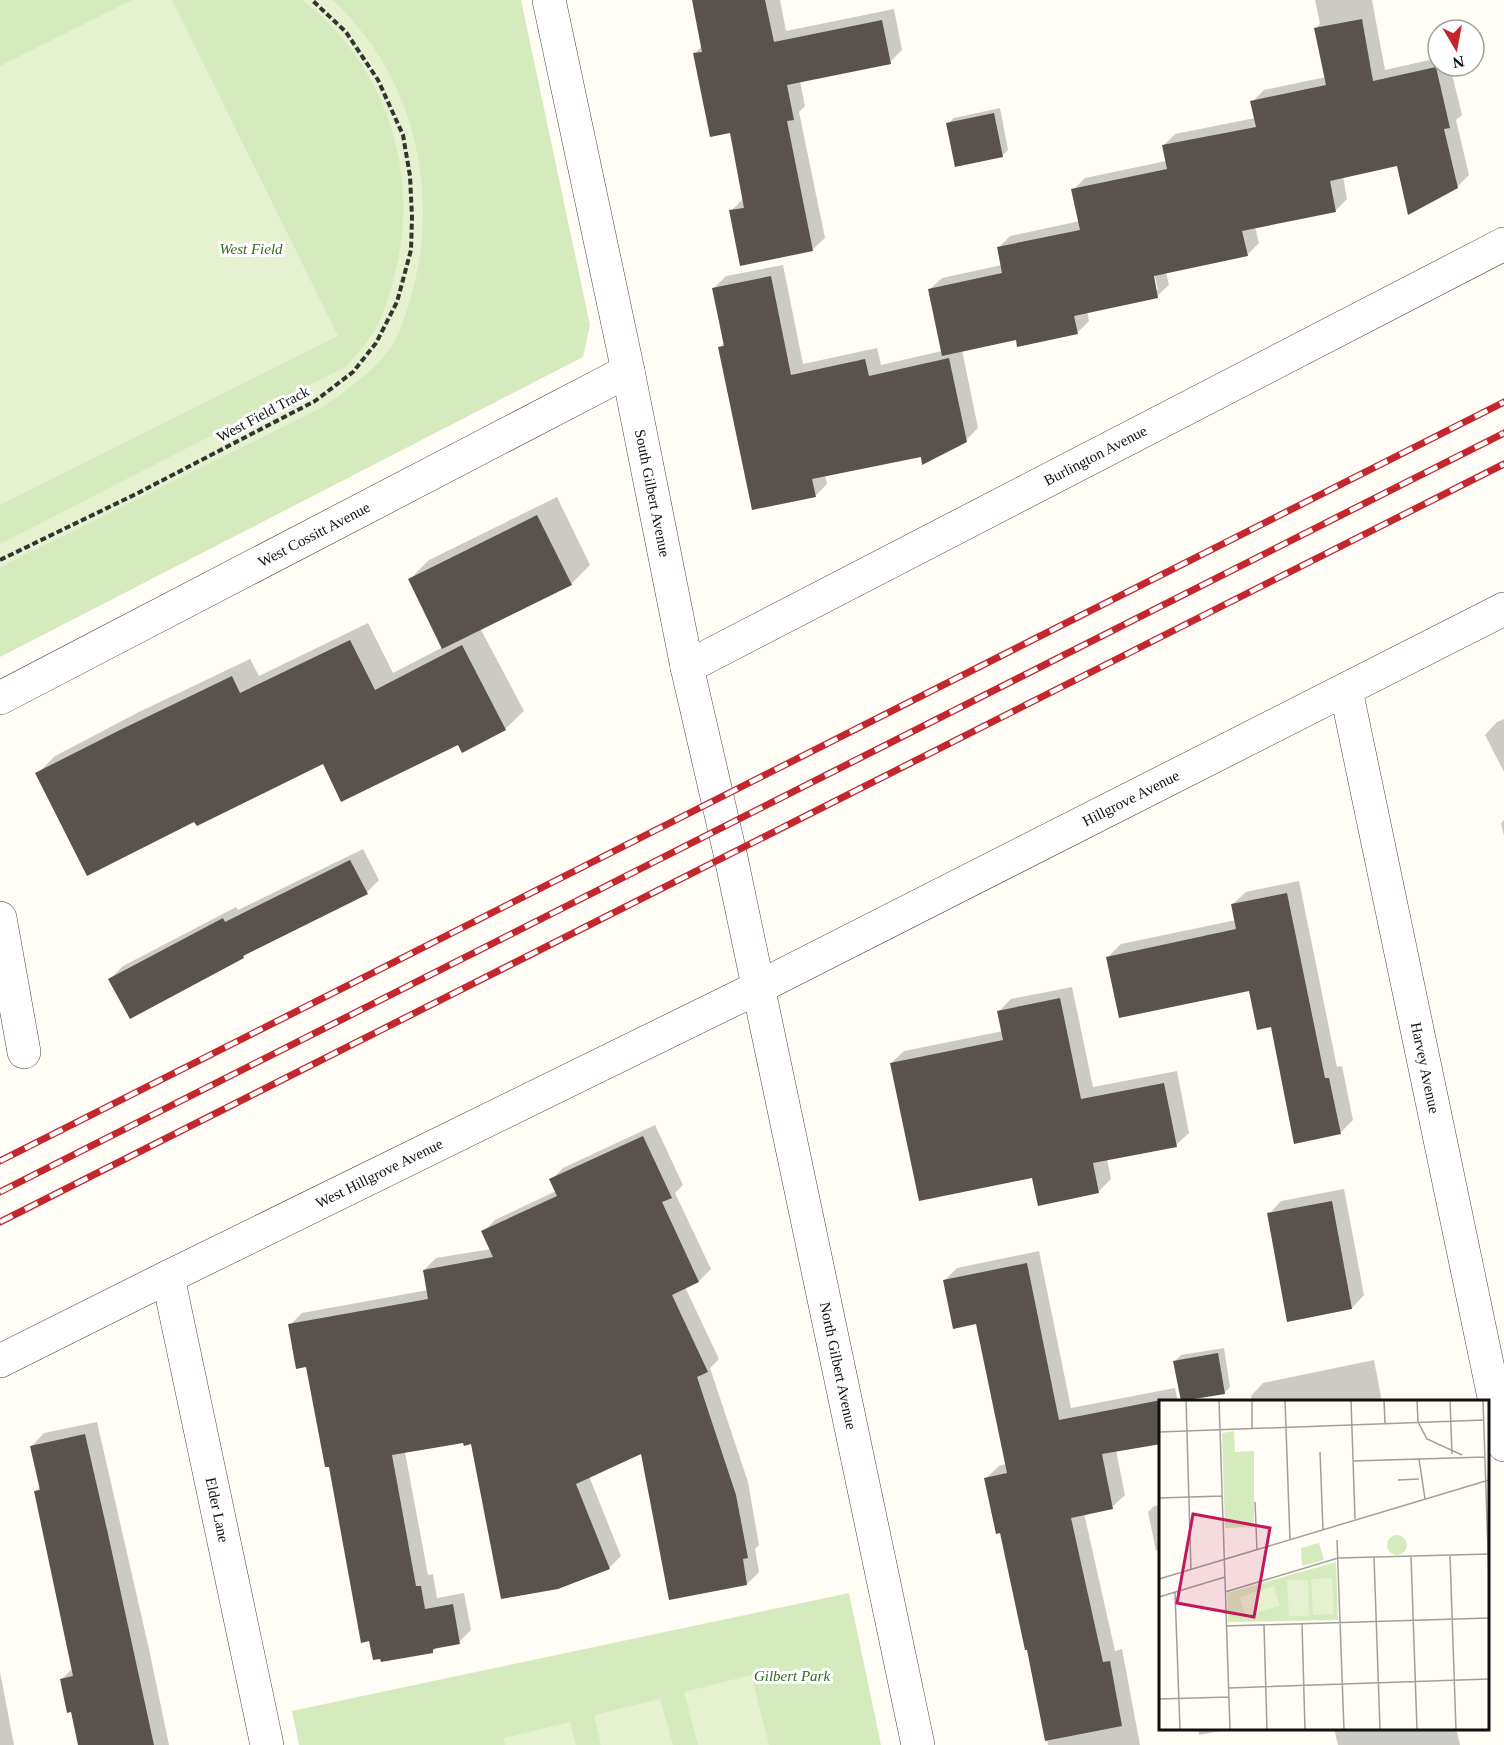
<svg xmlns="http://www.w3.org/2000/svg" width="1504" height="1745" font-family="'Times New Roman',serif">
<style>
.park{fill:#d5ebbd}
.pitch{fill:#e6f2cf}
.shadow{fill:#0003;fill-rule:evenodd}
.building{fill:#5a524d}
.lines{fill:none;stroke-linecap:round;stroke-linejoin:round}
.minor-casing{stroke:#444;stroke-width:34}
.tertiary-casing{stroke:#444;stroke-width:34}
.path{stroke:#333;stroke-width:4;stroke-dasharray:6 3;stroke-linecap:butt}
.minor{stroke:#fff;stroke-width:33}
.tertiary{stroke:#fff;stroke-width:33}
.rail-casing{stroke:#c4262e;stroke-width:7}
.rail{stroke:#fff;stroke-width:4.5;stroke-dasharray:14;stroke-linecap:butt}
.labels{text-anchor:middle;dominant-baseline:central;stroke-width:6;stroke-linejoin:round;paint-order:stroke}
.park-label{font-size:15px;font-style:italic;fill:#2f6b1f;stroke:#fff}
.street-label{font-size:15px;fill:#111;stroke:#fff}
.inset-road{fill:none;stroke:#a09f9a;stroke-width:1.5}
.view{fill:#c2185b;fill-opacity:0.15;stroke:#c2185b;stroke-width:3}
.inset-edge{fill:none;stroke:#111;stroke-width:3}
</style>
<rect width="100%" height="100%" fill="#fffdf5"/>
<g class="park">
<path d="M 0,0 L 521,0 L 590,325 L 583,357 L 0,657 Z"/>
<path d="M 849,1593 L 881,1745 L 299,1745 L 292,1711 Z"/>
</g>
<g class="pitch">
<path d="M 132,0 L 172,0 L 338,336 L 0,505 L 0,66 Z"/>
<path d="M 302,0 L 332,0 C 412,71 440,188 413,289 C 409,305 400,335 390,349 C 372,372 348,389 325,406 L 0,567 L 0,544 L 347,366 C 356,354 368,342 375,330 C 385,312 391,289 396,269 C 420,170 385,63 302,0 Z"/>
<path d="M 751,1675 L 769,1745 L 698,1745 L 684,1692 Z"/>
<path d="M 660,1699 L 673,1745 L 601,1745 L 594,1715 Z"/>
<path d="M 570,1722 L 576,1745 L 505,1745 L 504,1738 Z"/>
</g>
<g class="shadow">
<path d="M 693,0 L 780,0 L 786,31 L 894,9 L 902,50 L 890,62 L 800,81 L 805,106 L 799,112 L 825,238 L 812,250 L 731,211 L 744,198 L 731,131 L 694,54 L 702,46 Z"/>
<path d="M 1315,0 L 1372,0 L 1385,70 L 1438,58 L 1438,66 L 1450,66 L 1462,115 L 1456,120 L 1469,175 L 1457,187 L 1398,164 L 1343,176 L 1347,199 L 1335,211 L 1255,227 L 1259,243 L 1247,255 L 1166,272 L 1169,285 L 1157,296 L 1087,311 L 1089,321 L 1077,333 L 1017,339 L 962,350 L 978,428 L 966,440 L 922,455 L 825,475 L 827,484 L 815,496 L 719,348 L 725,342 L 714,288 L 726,276 L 783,265 L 803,364 L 877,348 L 881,365 L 942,351 L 930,289 L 942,278 L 1002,265 L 998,248 L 1010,236 L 1080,221 L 1073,190 L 1085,178 L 1166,161 L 1163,146 L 1175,134 L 1255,118 L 1252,102 L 1264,90 L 1326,77 L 1316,28 L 1320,24 ZM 1153,268 L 1158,290 L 1155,290 Z"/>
<path d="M 1000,108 L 1008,150 L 1002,156 L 947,124 L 954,118 Z"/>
<path d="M 557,497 L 590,565 L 571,584 L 480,628 L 524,711 L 505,729 L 323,762 L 195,820 L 37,774 L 55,756 L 139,712 L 250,659 L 259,676 L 368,623 L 393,673 L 443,647 L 410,579 L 429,560 Z"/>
<path d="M 1504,719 L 1504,772 L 1485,735 L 1497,722 Z"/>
<path d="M 1504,820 L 1504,836 L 1501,823 Z"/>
<path d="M 363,849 L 379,880 L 367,892 L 250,951 L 243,957 L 110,979 L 123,966 L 236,907 L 238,910 Z"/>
<path d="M 1299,881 L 1337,1067 L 1342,1066 L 1353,1120 L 1340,1133 L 1250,989 L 1108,957 L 1121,944 L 1236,920 L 1233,904 L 1246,892 Z"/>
<path d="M 1072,987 L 1093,1087 L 1177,1071 L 1189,1133 L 1176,1145 L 1107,1159 L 1111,1179 L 1098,1192 L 1033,1176 L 891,1063 L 904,1051 L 1003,1031 L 999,1011 L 1011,999 Z"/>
<path d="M 655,1125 L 683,1185 L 675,1193 L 711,1269 L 699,1281 L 685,1287 L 719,1359 L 710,1368 L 748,1482 L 759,1545 L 755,1549 L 759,1572 L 747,1584 L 642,1452 L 589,1476 L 621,1556 L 609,1568 L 472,1443 L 464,1441 L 405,1452 L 428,1575 L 433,1574 L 437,1598 L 464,1593 L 471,1630 L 459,1642 L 437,1647 L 433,1651 L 330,1465 L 307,1365 L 290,1325 L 302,1313 L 428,1290 L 424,1270 L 436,1258 L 491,1249 L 483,1232 L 495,1220 L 556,1191 L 551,1180 L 563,1168 Z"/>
<path d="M 1344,1189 L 1364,1295 L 1352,1308 L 1269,1214 L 1281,1201 Z"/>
<path d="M 1039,1251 L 1071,1408 L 1175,1388 L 1178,1402 L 1160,1402 L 1116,1450 L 1125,1495 L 1112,1507 L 1084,1513 L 1115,1651 L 1122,1649 L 1140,1745 L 1048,1745 L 1028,1648 L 1001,1531 L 986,1478 L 999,1466 L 1006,1464 L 977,1322 L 944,1281 L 957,1268 Z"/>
<path d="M 1224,1348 L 1230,1387 L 1224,1393 L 1182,1401 L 1175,1361 L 1181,1355 Z"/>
<path d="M 1374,1360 L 1382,1402 L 1252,1402 L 1251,1396 L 1263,1383 Z"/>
<path d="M 97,1422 L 149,1649 L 169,1745 L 80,1745 L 72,1710 L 62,1679 L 73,1668 L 36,1491 L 41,1486 L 32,1446 L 44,1433 Z"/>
<path d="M 1160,1505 L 1160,1550 L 1156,1551 L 1148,1512 L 1154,1506 Z"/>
<path d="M 0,1672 L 14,1745 L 0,1745 Z"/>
<path d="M 1198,1728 L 1237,1728 L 1199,1735 Z"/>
<path d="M 1334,1728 L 1456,1728 L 1460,1745 L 1338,1745 Z"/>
</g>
<g class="building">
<path d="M 692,0 L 765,0 L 774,42 L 882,20 L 891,64 L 787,85 L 794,120 L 787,121 L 813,251 L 740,266 L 729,210 L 744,208 L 730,133 L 710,137 L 693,53 L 702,52 Z"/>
<path d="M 1362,19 L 1373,81 L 1436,67 L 1450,128 L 1444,129 L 1458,188 L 1408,215 L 1397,166 L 1330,181 L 1336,212 L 1242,231 L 1248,256 L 1154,276 L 1158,298 L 1074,316 L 1078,334 L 1017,347 L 1016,340 L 942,356 L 928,289 L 1002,273 L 997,247 L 1080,230 L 1071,189 L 1167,169 L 1162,145 L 1256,127 L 1250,101 L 1326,85 L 1314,28 Z"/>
<path d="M 994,113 L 1003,157 L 955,167 L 946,123 Z"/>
<path d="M 771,276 L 791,375 L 865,359 L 869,376 L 949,358 L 967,442 L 922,465 L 921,457 L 812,479 L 816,497 L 752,510 L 718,347 L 724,346 L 712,288 Z"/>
<path d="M 537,515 L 572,585 L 442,649 L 408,579 Z"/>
<path d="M 350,640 L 375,690 L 462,645 L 506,730 L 462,753 L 458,745 L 341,802 L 323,764 L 197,826 L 194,822 L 87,876 L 35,773 L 120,730 L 232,676 L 240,693 Z"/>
<path d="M 350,860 L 368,894 L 243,956 L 244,958 L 130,1019 L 108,979 L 223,918 L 225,922 Z"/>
<path d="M 1287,893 L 1325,1078 L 1329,1078 L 1341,1134 L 1294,1144 L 1271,1027 L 1257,1030 L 1249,991 L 1119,1018 L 1106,957 L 1236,929 L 1231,904 Z"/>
<path d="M 1060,998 L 1081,1099 L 1164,1083 L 1177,1147 L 1093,1163 L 1099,1193 L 1038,1206 L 1032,1178 L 919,1201 L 890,1063 L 1003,1040 L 997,1011 Z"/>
<path d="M 643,1136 L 672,1198 L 662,1202 L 699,1282 L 672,1295 L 708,1372 L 697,1377 L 736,1495 L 748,1558 L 743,1559 L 747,1585 L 669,1600 L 641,1454 L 576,1484 L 610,1569 L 558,1589 L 501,1599 L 471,1444 L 464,1446 L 463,1443 L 392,1455 L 416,1586 L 421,1586 L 425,1609 L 453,1604 L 460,1644 L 433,1649 L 433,1653 L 381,1662 L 380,1659 L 373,1660 L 369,1641 L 361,1643 L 329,1467 L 325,1467 L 306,1367 L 296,1369 L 288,1324 L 428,1299 L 423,1270 L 493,1257 L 481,1231 L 557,1196 L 549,1179 Z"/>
<path d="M 1332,1201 L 1352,1309 L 1287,1322 L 1267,1213 Z"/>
<path d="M 1027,1263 L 1059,1420 L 1161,1400 L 1161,1444 L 1102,1454 L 1113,1509 L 1071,1518 L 1103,1662 L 1110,1661 L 1122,1726 L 1045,1741 L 1027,1650 L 1025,1650 L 1000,1533 L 996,1534 L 984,1478 L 1007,1473 L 976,1324 L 953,1329 L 943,1280 Z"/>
<path d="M 1218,1353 L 1225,1394 L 1181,1401 L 1173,1361 Z"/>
<path d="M 85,1434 L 108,1534 L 154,1745 L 78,1745 L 71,1712 L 67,1713 L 60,1679 L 73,1676 L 34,1491 L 40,1490 L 30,1446 Z"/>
</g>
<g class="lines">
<g class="minor-casing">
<g id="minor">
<path id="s1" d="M 687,667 L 1504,244"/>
<path id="s2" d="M 1346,690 L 1504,1445"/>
<path id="s3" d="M 0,698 L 628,371"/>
<path d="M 0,918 L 24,1052"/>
<path id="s4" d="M 759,987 L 1504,609"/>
<path id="s5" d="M 168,1277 L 267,1745"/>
</g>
</g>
<g class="tertiary-casing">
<g id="tertiary">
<path id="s6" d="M 549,0 L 628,371 L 687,667 L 730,853 L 918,1745"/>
<path id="s7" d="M 0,1361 L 168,1277 L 759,987"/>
</g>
</g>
<path class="path" d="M 0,560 L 136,494 L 315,401 L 353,372 L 376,343 L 397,302 L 411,250 L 412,217 L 410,176 L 403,135 L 378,80 L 346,32 L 312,0"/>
<use href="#minor" class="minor"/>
<use href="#tertiary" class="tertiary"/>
<g class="rail-casing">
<g id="rail">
<path d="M 0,1161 L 1504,402"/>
<path d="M 0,1192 L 1504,433"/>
<path d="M 0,1222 L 1504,464"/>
</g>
</g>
<use href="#rail" class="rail"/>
</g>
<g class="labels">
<g class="park-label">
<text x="251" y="249">West Field</text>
<text x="792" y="1676">Gilbert Park</text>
</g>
<g class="street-label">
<text transform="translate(263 414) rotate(-28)">West Field Track</text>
<text stroke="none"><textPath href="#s1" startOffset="460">Burlington Avenue</textPath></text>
<text stroke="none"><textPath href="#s6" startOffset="504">South Gilbert Avenue</textPath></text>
<text stroke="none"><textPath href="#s3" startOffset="354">West Cossitt Avenue</textPath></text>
<text stroke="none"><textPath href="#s4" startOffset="417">Hillgrove Avenue</textPath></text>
<text stroke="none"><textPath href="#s2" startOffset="386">Harvey Avenue</textPath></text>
<text stroke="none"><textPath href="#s7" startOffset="423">West Hillgrove Avenue</textPath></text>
<text stroke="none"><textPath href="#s6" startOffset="1396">North Gilbert Avenue</textPath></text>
<text stroke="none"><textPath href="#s5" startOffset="238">Elder Lane</textPath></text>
</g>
</g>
<g transform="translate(1159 1400)">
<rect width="330" height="330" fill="#fffdf5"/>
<path d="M228 145a10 10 0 1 1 20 0a10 10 0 1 1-20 0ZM 160,143 L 165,160 L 143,166 L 142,148 Z" fill="#d5ebbd"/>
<path d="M 75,31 L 76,52 L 95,51 L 95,127 L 66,128 L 63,33 ZM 177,162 L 179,220 L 69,222 L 68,193 Z" fill="#d5ebbd"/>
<path d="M 173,178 L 175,214 L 154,215 L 152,179 ZM 128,180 L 149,180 L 150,216 L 130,216 ZM 115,186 L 121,206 L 86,216 L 81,197 Z" fill="#e6f2cf"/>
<path class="inset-road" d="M 27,0 L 32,169M 60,0 L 71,330M 93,0 L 93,28M 126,0 L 131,140M 192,0 L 196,119M 225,0 L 226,23M 258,0 L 259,22 L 268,39 L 303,55M 291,0 L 293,54M 324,0 L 330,181M 0,32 L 325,20M 161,52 L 164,130M 260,59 L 266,99M 194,61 L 326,57M 239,80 L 260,79M 0,98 L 63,96M 96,102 L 98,150M 178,140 L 185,330M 291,155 L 297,330M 252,156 L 258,330M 215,157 L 221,330M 0,179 L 330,80M 16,192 L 21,330M 66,192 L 179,158 L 330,154M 0,197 L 66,177M 143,224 L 146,330M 105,225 L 108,330M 67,226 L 330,218M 69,288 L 330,279M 0,299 L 70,297"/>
<path class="view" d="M 34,114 L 111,128 L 95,217 L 18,203 Z"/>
<rect width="330" height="330" class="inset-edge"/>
</g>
<g transform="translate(1456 48) rotate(170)"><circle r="28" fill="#ffffff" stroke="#a0a0a0" stroke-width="1.5"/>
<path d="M0-4.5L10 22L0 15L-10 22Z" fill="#c4262e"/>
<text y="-9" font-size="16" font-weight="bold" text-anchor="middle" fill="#111111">N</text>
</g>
</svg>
